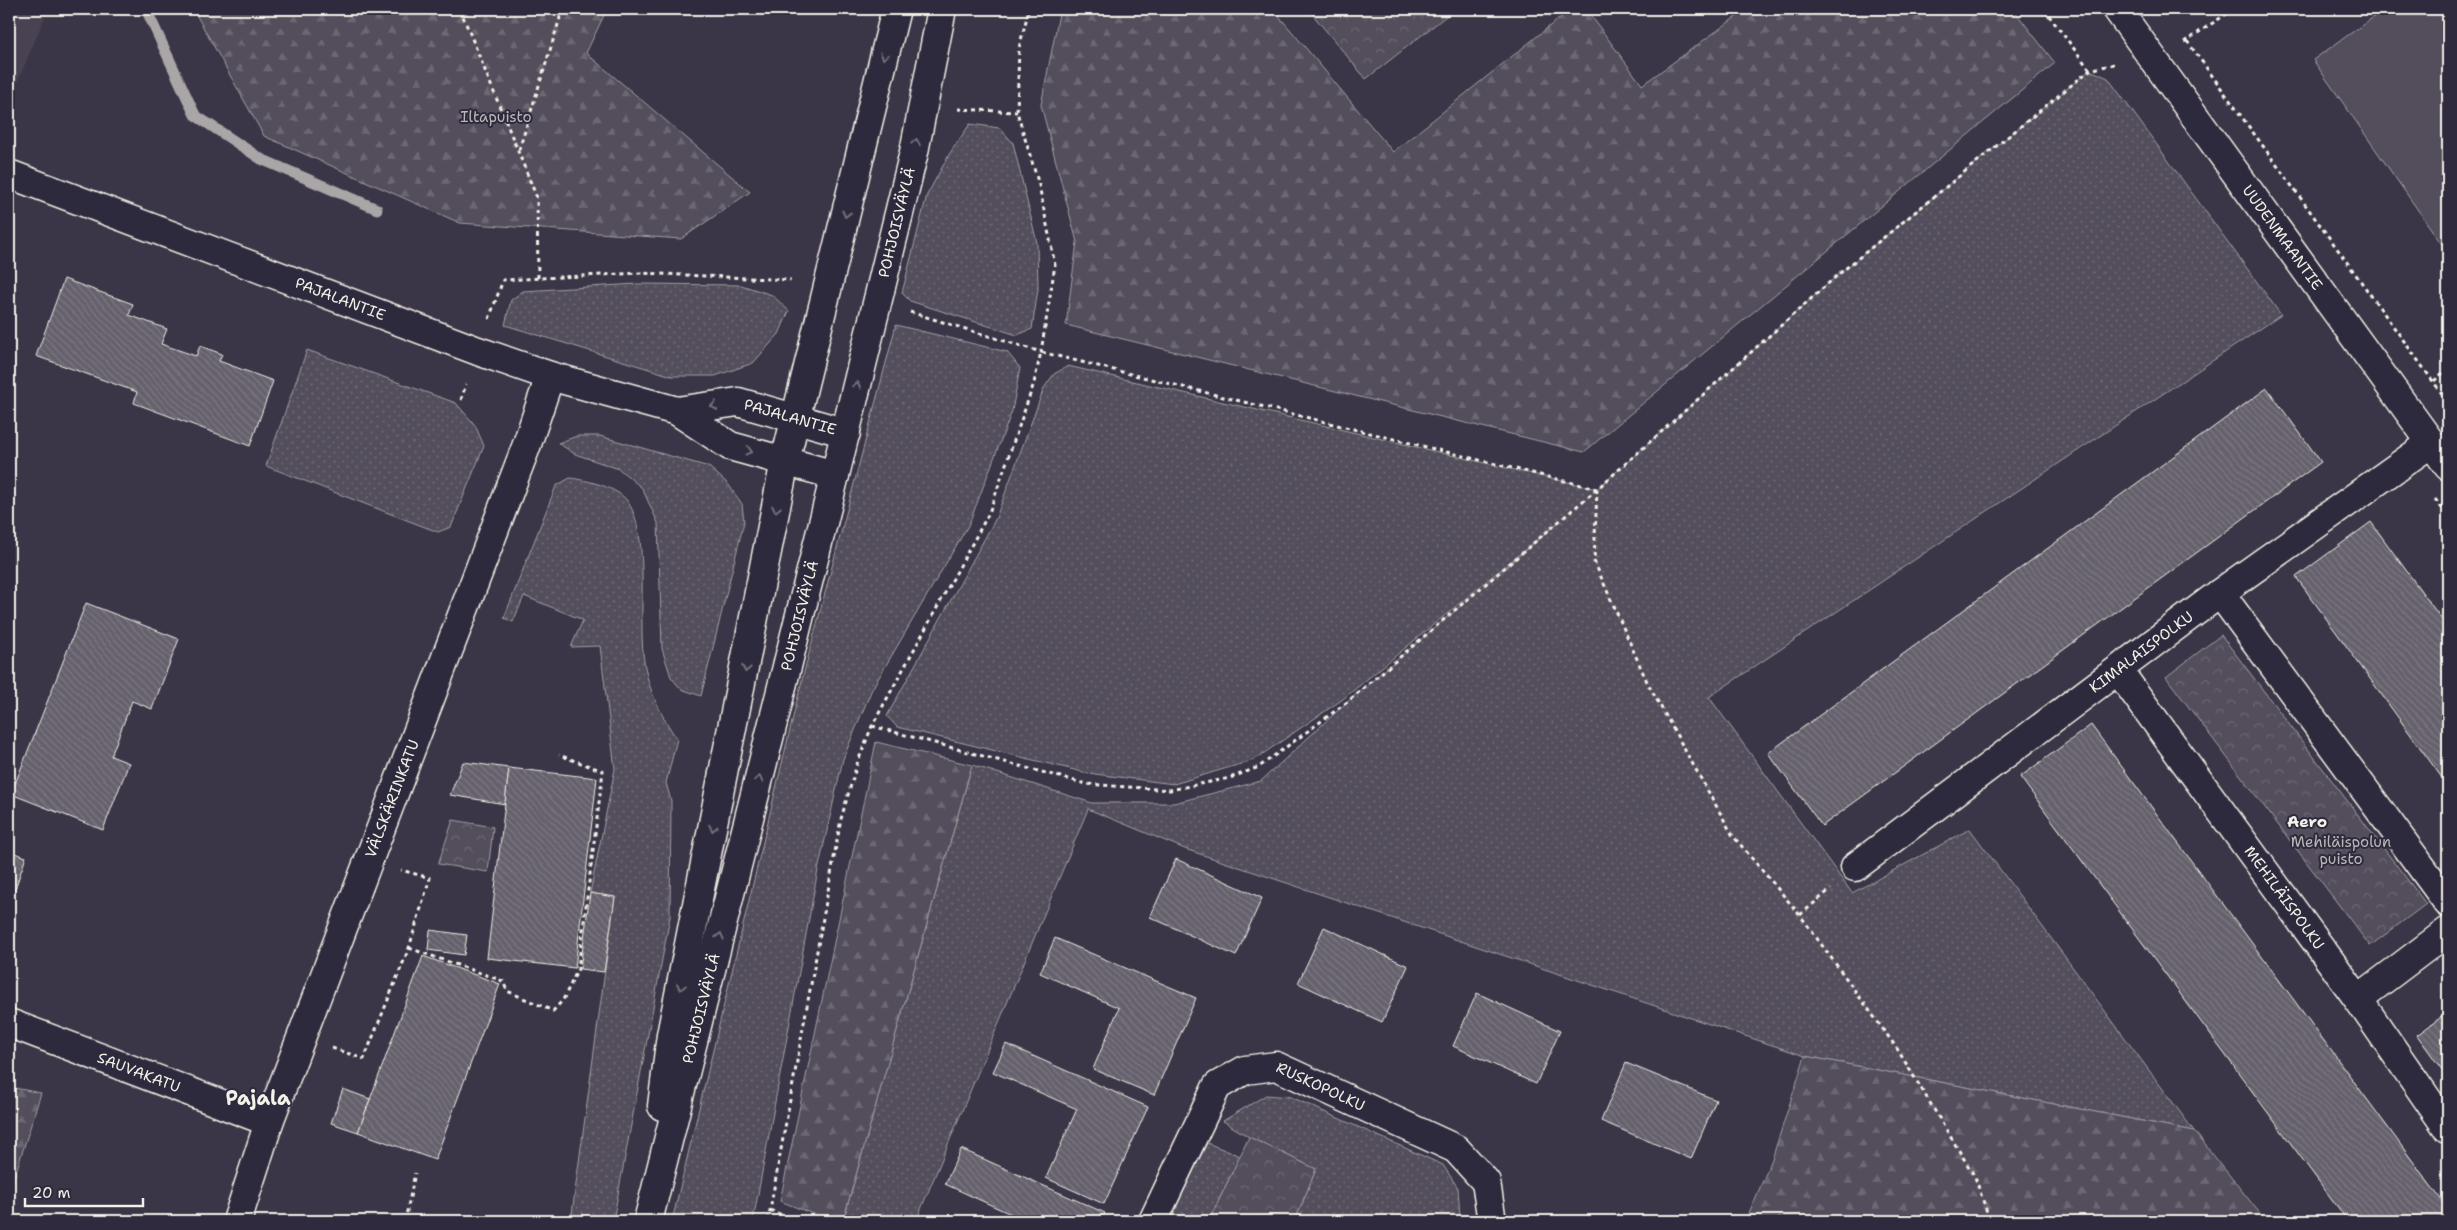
<svg xmlns="http://www.w3.org/2000/svg" width="2457" height="1230" font-family="'Shantell Sans',sans-serif">
<style>
.built{fill:#484352}
.grass{fill:url(#grass-dots);stroke:#a4a0a2}
.forest{fill:url(#forest-firs);stroke:#a4a0a2}
.park{fill:url(#park-crowns);stroke:#a4a0a2}
.garden{fill:#534e5c;stroke:#a4a0a2}
.lines{fill:none;stroke-linecap:round;stroke-linejoin:round}
.stream{stroke:#aaa6a7;stroke-width:11}
.building{fill:url(#building-back-hatch);stroke:#f4f1e8}
.street-casing{stroke:#f4f1e8;stroke-width:31}
.secondary-casing{stroke:#f4f1e8;stroke-width:31}
.path{stroke:#f4f1e8;stroke-width:3;stroke-dasharray:4 4;stroke-linecap:butt}
.street{stroke:#2f2a3d;stroke-width:28}
.secondary{stroke:#2f2a3d;stroke-width:28}
.oneway{stroke:#747079}
.labels{text-anchor:middle;dominant-baseline:central;stroke-width:4;stroke-linejoin:round;paint-order:stroke}
.park-label{font-size:15px;fill:#bcb8b7;stroke:#2f2a3d}
.street-label{font-size:15px;fill:#f4f1e8;stroke:#2f2a3d}
.neighbourhood-label{font-size:16px;font-weight:bold;fill:#f4f1e8;stroke:#2f2a3d}
.district-label{font-size:20px;font-weight:bold;fill:#f4f1e8;stroke:#2f2a3d}
</style>
<defs>
<pattern id="grass-dots" width="8" height="8" patternUnits="userSpaceOnUse" patternTransform="scale(1.25)"><rect width="8" height="8" fill="#534e5c"/><path d="M2 2h.1M6 6h.1" fill="none" stroke="#6c6873" stroke-width="1.8" stroke-linecap="round"/></pattern>
<pattern id="forest-firs" width="22" height="20" patternUnits="userSpaceOnUse" patternTransform="scale(1.25)"><rect width="22" height="20" fill="#534e5c"/><path d="M5 1l3.5 6h-7zM16 11l3.5 6h-7z" fill="#6c6873"/></pattern>
<pattern id="park-crowns" width="20" height="18" patternUnits="userSpaceOnUse" patternTransform="scale(1.25)"><rect width="20" height="18" fill="#534e5c"/><path d="M2 6a3 3 0 1 1 6 0M12 15a3 3 0 1 1 6 0" fill="none" stroke="#6c6873"/></pattern>
<pattern id="building-back-hatch" width="6" height="6" patternUnits="userSpaceOnUse" patternTransform="scale(1.25)"><rect width="6" height="6" fill="#65616c"/><path d="M-1 5l2 2M0 0l6 6M5-1l2 2" fill="none" stroke="#7c7881"/></pattern>
</defs>
<rect width="100%" height="100%" fill="#3b3647"/>
<filter id="ink" filterUnits="userSpaceOnUse"><feTurbulence type="fractalNoise" baseFrequency=".02" numOctaves="2"/><feDisplacementMap in="SourceGraphic" scale="10" xChannelSelector="R" yChannelSelector="G"/><feConvolveMatrix kernelMatrix="1 2 1 2 8 2 1 2 1" color-interpolation-filters="sRGB"/></filter>
<g filter="url(#ink)">
<path class="built" d="M 9,9 L 48,9 L 10,100 L 9,99 Z"/>
<g class="grass">
<path d="M 2090,70 L 2108,78 L 2281,315 L 1709,697 L 1852,893 L 1970,829 L 2194,1131 L 1805,1056 L 1185,849 L 1088,809 L 916,1221 L 843,1221 L 972,765 L 1092,803 L 1174,803 L 1261,781 L 1346,703 L 1561,520 L 1343,699 L 1254,760 L 1174,784 L 1087,773 L 897,727 L 887,716 L 996,518 L 1044,388 L 1054,374 L 1068,366 L 1597,489 L 1840,273 Z"/>
<path d="M 970,124 L 1000,128 L 1013,143 L 1037,243 L 1038,289 L 1032,329 L 1017,335 L 910,301 L 902,293 L 927,195 L 950,153 Z"/>
<path d="M 637,284 L 741,285 L 772,295 L 789,311 L 779,334 L 753,363 L 715,376 L 672,376 L 505,325 L 511,300 L 523,291 Z"/>
<path d="M 896,325 L 1007,352 L 1020,368 L 1012,411 L 969,524 L 872,689 L 843,759 L 817,875 L 753,1221 L 672,1221 L 802,680 Z"/>
<path d="M 307,350 L 456,403 L 475,425 L 484,446 L 451,527 L 438,532 L 266,466 Z"/>
<path d="M 577,436 L 600,436 L 709,467 L 728,484 L 742,504 L 744,522 L 701,696 L 681,689 L 671,677 L 662,649 L 658,523 L 642,488 L 619,469 L 575,454 L 558,443 Z"/>
<path d="M 570,478 C 586,480 618,487 628,502 C 652,539 636,622 645,667 C 650,694 662,717 677,739 L 666,783 L 671,801 L 670,917 L 613,1221 L 571,1221 L 615,897 L 590,893 L 615,769 L 600,646 L 571,647 L 583,620 L 524,596 L 513,622 L 504,618 L 556,486 Z"/>
<path d="M 1266,1095 L 1291,1097 L 1443,1165 L 1458,1188 L 1460,1217 L 1458,1221 L 1295,1221 L 1316,1169 L 1249,1137 L 1223,1121 Z"/>
<path d="M 1207,1143 L 1240,1156 L 1209,1221 L 1169,1221 Z"/>
</g>
<g class="forest">
<path d="M 193,9 L 607,9 L 586,53 L 750,192 L 681,239 L 460,223 L 264,136 Z"/>
<path d="M 1060,9 L 1273,9 L 1393,152 L 1571,9 L 1586,9 L 1642,85 L 1747,9 L 2013,9 L 2055,63 L 1584,452 L 1066,325 L 1077,242 L 1041,105 Z"/>
<path d="M 876,742 L 972,765 L 843,1221 L 831,1221 L 780,1201 Z"/>
<path d="M 1805,1056 L 2194,1131 L 2266,1221 L 1746,1221 L 1772,1159 Z"/>
<path d="M 9,1087 L 41,1093 L 9,1194 Z"/>
</g>
<g class="park">
<path d="M 1308,9 L 1455,9 L 1366,79 Z"/>
<path d="M 2221,635 L 2426,904 L 2370,946 L 2166,677 Z"/>
<path d="M 453,820 L 493,827 L 488,872 L 438,864 Z"/>
<path d="M 1249,1137 L 1316,1169 L 1295,1221 L 1209,1221 Z"/>
</g>
<path class="garden" d="M 2385,9 L 2448,9 L 2448,253 L 2313,60 Z"/>
<g class="lines">
<path class="stream" d="M 146,9 L 195,115 L 261,159 L 377,209"/>
</g>
<g class="building">
<path d="M 9,9 L 16,9 L 9,28 Z"/>
<path d="M 64,279 L 133,304 L 129,315 L 167,329 L 161,344 L 196,356 L 200,346 L 222,354 L 219,361 L 273,381 L 250,446 L 134,403 L 137,392 L 36,356 Z"/>
<path d="M 2267,388 L 2321,462 L 1822,826 L 1768,753 Z"/>
<path d="M 2371,522 L 2448,628 L 2448,786 L 2296,577 Z"/>
<path d="M 86,603 L 179,639 L 152,709 L 132,701 L 111,756 L 129,763 L 103,830 L 11,794 Z"/>
<path d="M 2091,725 L 2448,1209 L 2448,1221 L 2348,1221 L 2020,777 Z"/>
<path d="M 463,762 L 509,768 L 505,804 L 450,795 Z"/>
<path d="M 509,768 L 597,778 L 575,968 L 487,958 Z"/>
<path d="M 9,851 L 26,857 L 9,906 Z"/>
<path d="M 1176,859 L 1262,898 L 1236,956 L 1150,917 Z"/>
<path d="M 590,893 L 615,897 L 604,972 L 580,969 Z"/>
<path d="M 1324,927 L 1408,966 L 1382,1022 L 1298,983 Z"/>
<path d="M 430,930 L 467,935 L 464,955 L 428,950 Z"/>
<path d="M 1055,938 L 1196,998 L 1154,1095 L 1093,1069 L 1119,1008 L 1040,973 Z"/>
<path d="M 423,956 L 500,984 L 435,1160 L 358,1132 Z"/>
<path d="M 1477,993 L 1560,1031 L 1536,1084 L 1453,1046 Z"/>
<path d="M 2448,1012 L 2448,1078 L 2417,1035 Z"/>
<path d="M 1006,1044 L 1148,1107 L 1104,1204 L 1046,1178 L 1077,1109 L 993,1072 Z"/>
<path d="M 1626,1063 L 1716,1100 L 1691,1159 L 1601,1121 Z"/>
<path d="M 343,1089 L 370,1099 L 358,1132 L 331,1123 Z"/>
<path d="M 961,1149 L 1105,1213 L 1101,1221 L 1026,1221 L 945,1184 Z"/>
</g>
<g class="lines">
<g class="street-casing">
<g id="street">
<path id="s1" d="M 2117,9 L 2448,466"/>
<path d="M 2220,593 L 2448,903"/>
<path id="s2" d="M 2118,670 L 2358,999 L 2448,1129"/>
<path id="s3" d="M 1855,867 L 2220,593 L 2431,443"/>
<path d="M 2358,999 L 2448,931"/>
<path id="s4" d="M 9,1023 L 269,1122"/>
<path id="s5" d="M 237,1221 L 269,1122 L 526,447 L 550,376"/>
<path id="s6" d="M 1153,1221 L 1217,1086 L 1245,1070 L 1276,1066 L 1456,1149 L 1486,1182 L 1491,1215 L 1489,1221"/>
</g>
</g>
<g class="secondary-casing">
<g id="secondary">
<path id="s7" d="M 9,174 L 478,351 L 550,376 L 677,411 L 730,446 L 835,475"/>
<path id="s8" d="M 677,411 L 738,402 L 846,433"/>
<path d="M 662,1106 L 671,1035 L 785,461 L 896,9"/>
<path id="s9" d="M 648,1221 L 835,475 L 914,152 L 942,9"/>
</g>
</g>
<g class="path">
<path d="M 460,9 L 537,198 L 538,278"/>
<path d="M 2044,9 L 2090,70"/>
<path d="M 2187,41 L 2448,402"/>
<path d="M 2184,42 L 2234,9"/>
<path d="M 958,109 L 1017,112"/>
<path d="M 519,150 L 560,18 L 558,9"/>
<path d="M 910,312 L 1041,352 L 1055,265 L 1039,185 L 1017,112 L 1019,48 L 1029,9"/>
<path d="M 489,319 L 503,280 L 640,273 L 791,280"/>
<path d="M 2434,381 L 2448,368"/>
<path d="M 461,400 L 466,384"/>
<path d="M 1597,489 L 1594,561 L 1648,684 L 1733,836 L 1800,915 L 1896,1047 L 1975,1177 L 1990,1221"/>
<path d="M 2435,499 L 2448,516"/>
<path d="M 872,726 L 1086,784 L 1170,790 L 1230,778 L 1259,767 L 1346,703 L 1597,489"/>
<path d="M 1800,915 L 1831,889"/>
<path d="M 409,948 L 503,981 L 507,991 L 553,1011 L 563,1000 L 578,969 L 603,771 L 559,755"/>
<path d="M 332,1048 L 364,1059 L 409,948 L 430,878 L 401,870"/>
<path d="M 770,1210 L 796,1221"/>
<path d="M 405,1221 L 415,1173"/>
<path d="M 768,1221 L 841,819 L 857,764 L 872,726 L 989,513 L 1034,383 L 1041,352 L 1597,489 L 1840,273 L 2090,70 L 2114,64"/>
</g>
<use href="#street" class="street"/>
<use href="#secondary" class="secondary"/>
</g>
<defs><path id="oneway-chevron" d="M-2-3.5L2.5 0L-2 3.5" fill="none" stroke-width="1.6" stroke-linecap="round" stroke-linejoin="round" transform="scale(1.25)"/></defs>
<g class="oneway">
<use href="#oneway-chevron" transform="translate(884 56) rotate(104)"/>
<use href="#oneway-chevron" transform="translate(916 142) rotate(-79)"/>
<use href="#oneway-chevron" transform="translate(846 214) rotate(104)"/>
<use href="#oneway-chevron" transform="translate(857 385) rotate(-76)"/>
<use href="#oneway-chevron" transform="translate(714 406) rotate(172)"/>
<use href="#oneway-chevron" transform="translate(749 451) rotate(15)"/>
<use href="#oneway-chevron" transform="translate(776 509) rotate(101)"/>
<use href="#oneway-chevron" transform="translate(746 669) rotate(101)"/>
<use href="#oneway-chevron" transform="translate(759 779) rotate(-76)"/>
<use href="#oneway-chevron" transform="translate(713 828) rotate(101)"/>
<use href="#oneway-chevron" transform="translate(720 936) rotate(-76)"/>
<use href="#oneway-chevron" transform="translate(681 987) rotate(101)"/>
</g>
</g>
<g class="labels">
<g class="park-label">
<text x="496" y="117">Iltapuisto</text>
<text x="2341" y="842">Mehiläispolun<tspan x="2341" dy="17">puisto</tspan></text>
</g>
<g class="street-label">
<text stroke="none"><textPath href="#s9" startOffset="1029">POHJOISVÄYLÄ</textPath></text>
<text stroke="none"><textPath href="#s1" startOffset="282">UUDENMAANTIE</textPath></text>
<text stroke="none"><textPath href="#s7" startOffset="354">PAJALANTIE</textPath></text>
<text stroke="none"><textPath href="#s8" startOffset="116">PAJALANTIE</textPath></text>
<text stroke="none"><textPath href="#s9" startOffset="624">POHJOISVÄYLÄ</textPath></text>
<text stroke="none"><textPath href="#s3" startOffset="358">KIMALAISPOLKU</textPath></text>
<text stroke="none"><textPath href="#s5" startOffset="450">VÄLSKÄRINKATU</textPath></text>
<text stroke="none"><textPath href="#s2" startOffset="282">MEHILÄISPOLKU</textPath></text>
<text stroke="none"><textPath href="#s9" startOffset="219">POHJOISVÄYLÄ</textPath></text>
<text stroke="none"><textPath href="#s4" startOffset="139">SAUVAKATU</textPath></text>
<text stroke="none"><textPath href="#s6" startOffset="262">RUSKOPOLKU</textPath></text>
</g>
<g class="neighbourhood-label">
<text x="2307" y="821">Aero</text>
</g>
<g class="district-label">
<text x="258" y="1098">Pajala</text>
</g>
</g>
<rect width="2457" height="1230" fill="none" stroke="#2f2a3d" stroke-width="30"/>
<rect x="15" y="15" width="2427" height="1200" fill="none" stroke="#f4f1e8" stroke-width="2" filter="url(#ink)"/>
<path d="M25 1198v8h118v-8" fill="none" stroke="#f4f1e8" stroke-width="2.5"/>
<text x="32" y="1198" font-size="15" fill="#f4f1e8" stroke="#2f2a3d" stroke-width="4" paint-order="stroke">20 m</text>
</svg>
